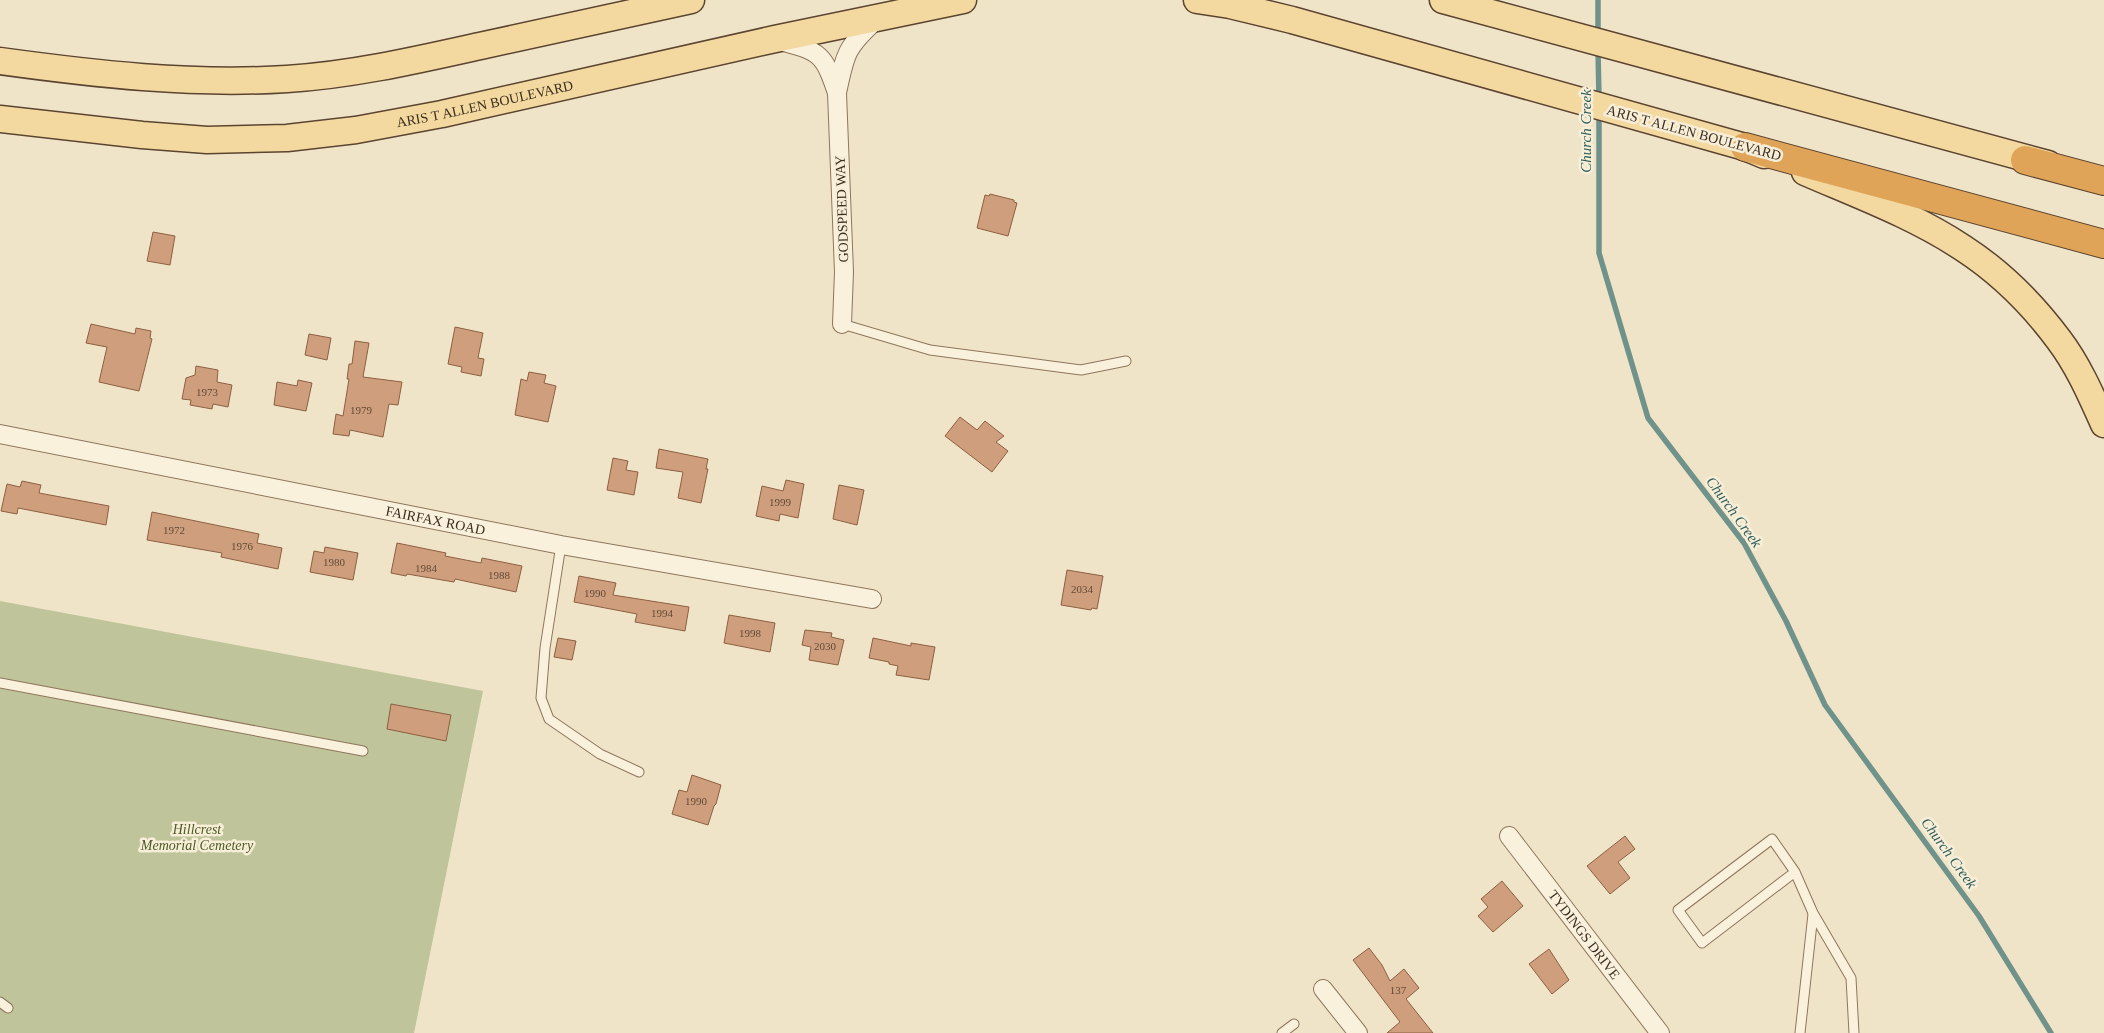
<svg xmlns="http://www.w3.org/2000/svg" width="2104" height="1033" font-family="'Times New Roman',serif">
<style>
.cemetery{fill:#bfc49a}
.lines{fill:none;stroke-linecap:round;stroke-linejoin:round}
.stream{stroke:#6f938a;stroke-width:5.5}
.building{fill:#cf9f7d;stroke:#8d5f41}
.lane-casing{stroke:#8d765c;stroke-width:11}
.street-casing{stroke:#8d765c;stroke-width:20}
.primary-casing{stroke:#5b4430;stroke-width:29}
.highway-casing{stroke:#5b4430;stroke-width:30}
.lane{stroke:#faf1dc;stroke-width:9}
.street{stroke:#faf1dc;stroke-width:18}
.primary{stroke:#f3d9a0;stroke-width:26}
.highway{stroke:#e0a458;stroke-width:28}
.labels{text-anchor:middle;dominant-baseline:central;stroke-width:5;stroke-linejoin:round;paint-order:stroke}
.number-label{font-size:11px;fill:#624a37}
.street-label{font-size:14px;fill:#3d2e20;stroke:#f7eed8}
.park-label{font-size:14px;font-style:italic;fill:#4d5a26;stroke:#f7eed8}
.water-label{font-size:15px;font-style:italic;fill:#2f5d5a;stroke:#f7eed8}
</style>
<rect width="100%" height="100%" fill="#f0e4c8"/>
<path class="cemetery" d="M 0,601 L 483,691 L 414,1033 L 0,1033 Z"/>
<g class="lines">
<g class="stream">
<path d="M 1598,0 L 1598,35"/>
<path d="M 1598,50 L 1599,98"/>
<path d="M 1599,112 L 1599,253 L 1648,418 L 1744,543 L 1786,621 L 1825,705 L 1979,916 L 2051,1033"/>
</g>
</g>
<g class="building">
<path d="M 990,194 L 1014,200 L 1014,202 L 1017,203 L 1008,236 L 977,228 L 985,195 L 989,196 Z"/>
<path d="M 153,232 L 175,236 L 170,265 L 147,261 Z"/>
<path d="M 91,324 L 135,334 L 136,328 L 151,331 L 150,338 L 152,339 L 139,391 L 99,382 L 107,347 L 86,343 Z"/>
<path d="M 455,327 L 483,333 L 478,358 L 484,359 L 481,376 L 461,372 L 462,367 L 448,364 Z"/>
<path d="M 309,334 L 331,338 L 327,360 L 305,355 Z"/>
<path d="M 355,341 L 369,343 L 363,377 L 402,382 L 398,405 L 389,404 L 383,437 L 350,430 L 349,436 L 333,434 L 336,414 L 343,416 L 349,379 L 347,379 L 349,364 L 352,364 Z"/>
<path d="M 196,366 L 218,370 L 217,382 L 232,385 L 228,407 L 213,404 L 212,409 L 190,405 L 191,400 L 182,399 L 186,378 L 195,375 Z"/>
<path d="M 529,372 L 546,375 L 544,383 L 556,386 L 548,422 L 515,415 L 521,379 L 527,381 Z"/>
<path d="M 298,380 L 312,383 L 306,411 L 274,405 L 277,382 L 297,386 Z"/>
<path d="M 960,417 L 977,430 L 985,421 L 1004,436 L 996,442 L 1008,451 L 992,472 L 945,436 Z"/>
<path d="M 659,449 L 708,459 L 706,469 L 708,469 L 701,503 L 678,498 L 683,472 L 656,468 Z"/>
<path d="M 613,458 L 628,461 L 626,470 L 638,472 L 634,495 L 607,490 Z"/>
<path d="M 786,480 L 804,484 L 798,518 L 780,514 L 779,521 L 756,516 L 762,486 L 783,491 Z"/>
<path d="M 22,481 L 41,485 L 39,493 L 109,506 L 106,525 L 18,508 L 17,514 L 1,511 L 7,484 L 20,487 Z"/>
<path d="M 839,485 L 864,490 L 857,525 L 833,519 Z"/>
<path d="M 152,512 L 259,534 L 257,543 L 282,548 L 278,569 L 221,557 L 222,553 L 147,540 Z"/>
<path d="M 397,543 L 446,553 L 445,556 L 481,563 L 482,558 L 522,566 L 516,592 L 455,579 L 454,582 L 407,574 L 406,576 L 391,573 Z"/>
<path d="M 325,547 L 358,553 L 353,580 L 310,572 L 314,551 L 324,553 Z"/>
<path d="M 1067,570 L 1103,576 L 1097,609 L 1092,608 L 1091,610 L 1061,605 Z"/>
<path d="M 579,576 L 616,583 L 613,595 L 689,607 L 685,631 L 635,622 L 637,614 L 574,602 Z"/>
<path d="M 729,615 L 775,623 L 770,652 L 724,643 Z"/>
<path d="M 805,630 L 832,633 L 831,637 L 844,640 L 838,665 L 809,660 L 811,647 L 802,645 Z"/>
<path d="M 558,638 L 576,641 L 572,660 L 554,657 Z"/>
<path d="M 873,638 L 911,646 L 911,643 L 935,647 L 929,680 L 896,675 L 898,666 L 889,664 L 889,662 L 869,658 Z"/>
<path d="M 391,704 L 451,715 L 446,741 L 387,729 Z"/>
<path d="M 692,775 L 721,785 L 716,804 L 714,806 L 708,825 L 672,814 L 679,790 L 687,792 Z"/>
<path d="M 1625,836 L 1635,849 L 1618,862 L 1630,878 L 1610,894 L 1587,866 Z"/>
<path d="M 1502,881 L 1523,906 L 1493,932 L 1478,916 L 1488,907 L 1481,899 Z"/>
<path d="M 1369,948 L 1382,965 L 1390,981 L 1404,969 L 1419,988 L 1406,999 L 1433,1033 L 1387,1033 L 1400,1022 L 1353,960 Z"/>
<path d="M 1549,949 L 1569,980 L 1552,994 L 1529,964 Z"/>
</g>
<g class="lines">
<g class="lane-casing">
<g id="lane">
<path d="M 842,324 L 930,350 L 1081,370 L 1126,361"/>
<path d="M 561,545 L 545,648 L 541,698 L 549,719 L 600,754 L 639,772"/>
<path d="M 0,683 L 363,751"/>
<path d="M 1795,872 L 1772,839 L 1678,910 L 1702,943 L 1795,872 L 1813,913 L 1851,978 L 1854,1033"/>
<path d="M 0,1002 L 8,1008"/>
<path d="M 1282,1033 L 1294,1024"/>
<path d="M 1800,1033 L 1813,914"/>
</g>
</g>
<g class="street-casing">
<g id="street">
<path d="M 780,41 C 820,51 824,54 837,93"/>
<path d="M 842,324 L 844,272 L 837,93 C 845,54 846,47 876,20"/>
<path id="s1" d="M 0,434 L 561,545 L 872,599"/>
<path id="s2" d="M 1509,836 L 1660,1033"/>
<path d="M 1323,989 L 1358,1033"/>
</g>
</g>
<g class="primary-casing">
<g id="primary">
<path d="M 1197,0 L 1230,5 L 1292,20 L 1745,147 L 1764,155"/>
<path d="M 1443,0 L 2048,164"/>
<path d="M 0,61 C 95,74 191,85 287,79 C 352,75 417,60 480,46 C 551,31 621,15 691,0"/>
<path id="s3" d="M 0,119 L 142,135 L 207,140 L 287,138 L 356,130 L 442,114 L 775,39 L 963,0"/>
<path d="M 1805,172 C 1858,195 1915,216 1963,248 C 2000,272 2033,305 2059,340 C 2078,365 2091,395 2104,424"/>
</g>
</g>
<g class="highway-casing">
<g id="highway">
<path d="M 1745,147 L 2104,244"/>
<path d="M 2025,160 L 2104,181"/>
</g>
</g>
<use href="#lane" class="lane"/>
<use href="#street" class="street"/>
<use href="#primary" class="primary"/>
<use href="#highway" class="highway"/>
</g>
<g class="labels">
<g class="number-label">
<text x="207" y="392">1973</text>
<text x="361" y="410">1979</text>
<text x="780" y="502">1999</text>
<text x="174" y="530">1972</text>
<text x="242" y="546">1976</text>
<text x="334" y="562">1980</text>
<text x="426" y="568">1984</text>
<text x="499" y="575">1988</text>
<text x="1082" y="589">2034</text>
<text x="595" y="593">1990</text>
<text x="662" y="613">1994</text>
<text x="750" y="633">1998</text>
<text x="825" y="646">2030</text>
<text x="696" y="801">1990</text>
<text x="1398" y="990">137</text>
</g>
<g class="street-label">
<text stroke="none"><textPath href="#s3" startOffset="489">ARIS T ALLEN BOULEVARD</textPath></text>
<text transform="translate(1694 133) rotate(15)">ARIS T ALLEN BOULEVARD</text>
<text transform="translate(842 209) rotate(-92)">GODSPEED WAY</text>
<text stroke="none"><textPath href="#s1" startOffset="444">FAIRFAX ROAD</textPath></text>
<text stroke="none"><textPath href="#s2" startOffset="124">TYDINGS DRIVE</textPath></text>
</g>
<g class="park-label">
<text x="197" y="829">Hillcrest<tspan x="197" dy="16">Memorial Cemetery</tspan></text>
</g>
<g class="water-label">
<text transform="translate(1586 131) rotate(-90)">Church Creek</text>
<text transform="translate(1734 512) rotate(54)">Church Creek</text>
<text transform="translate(1949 853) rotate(54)">Church Creek</text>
</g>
</g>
</svg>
